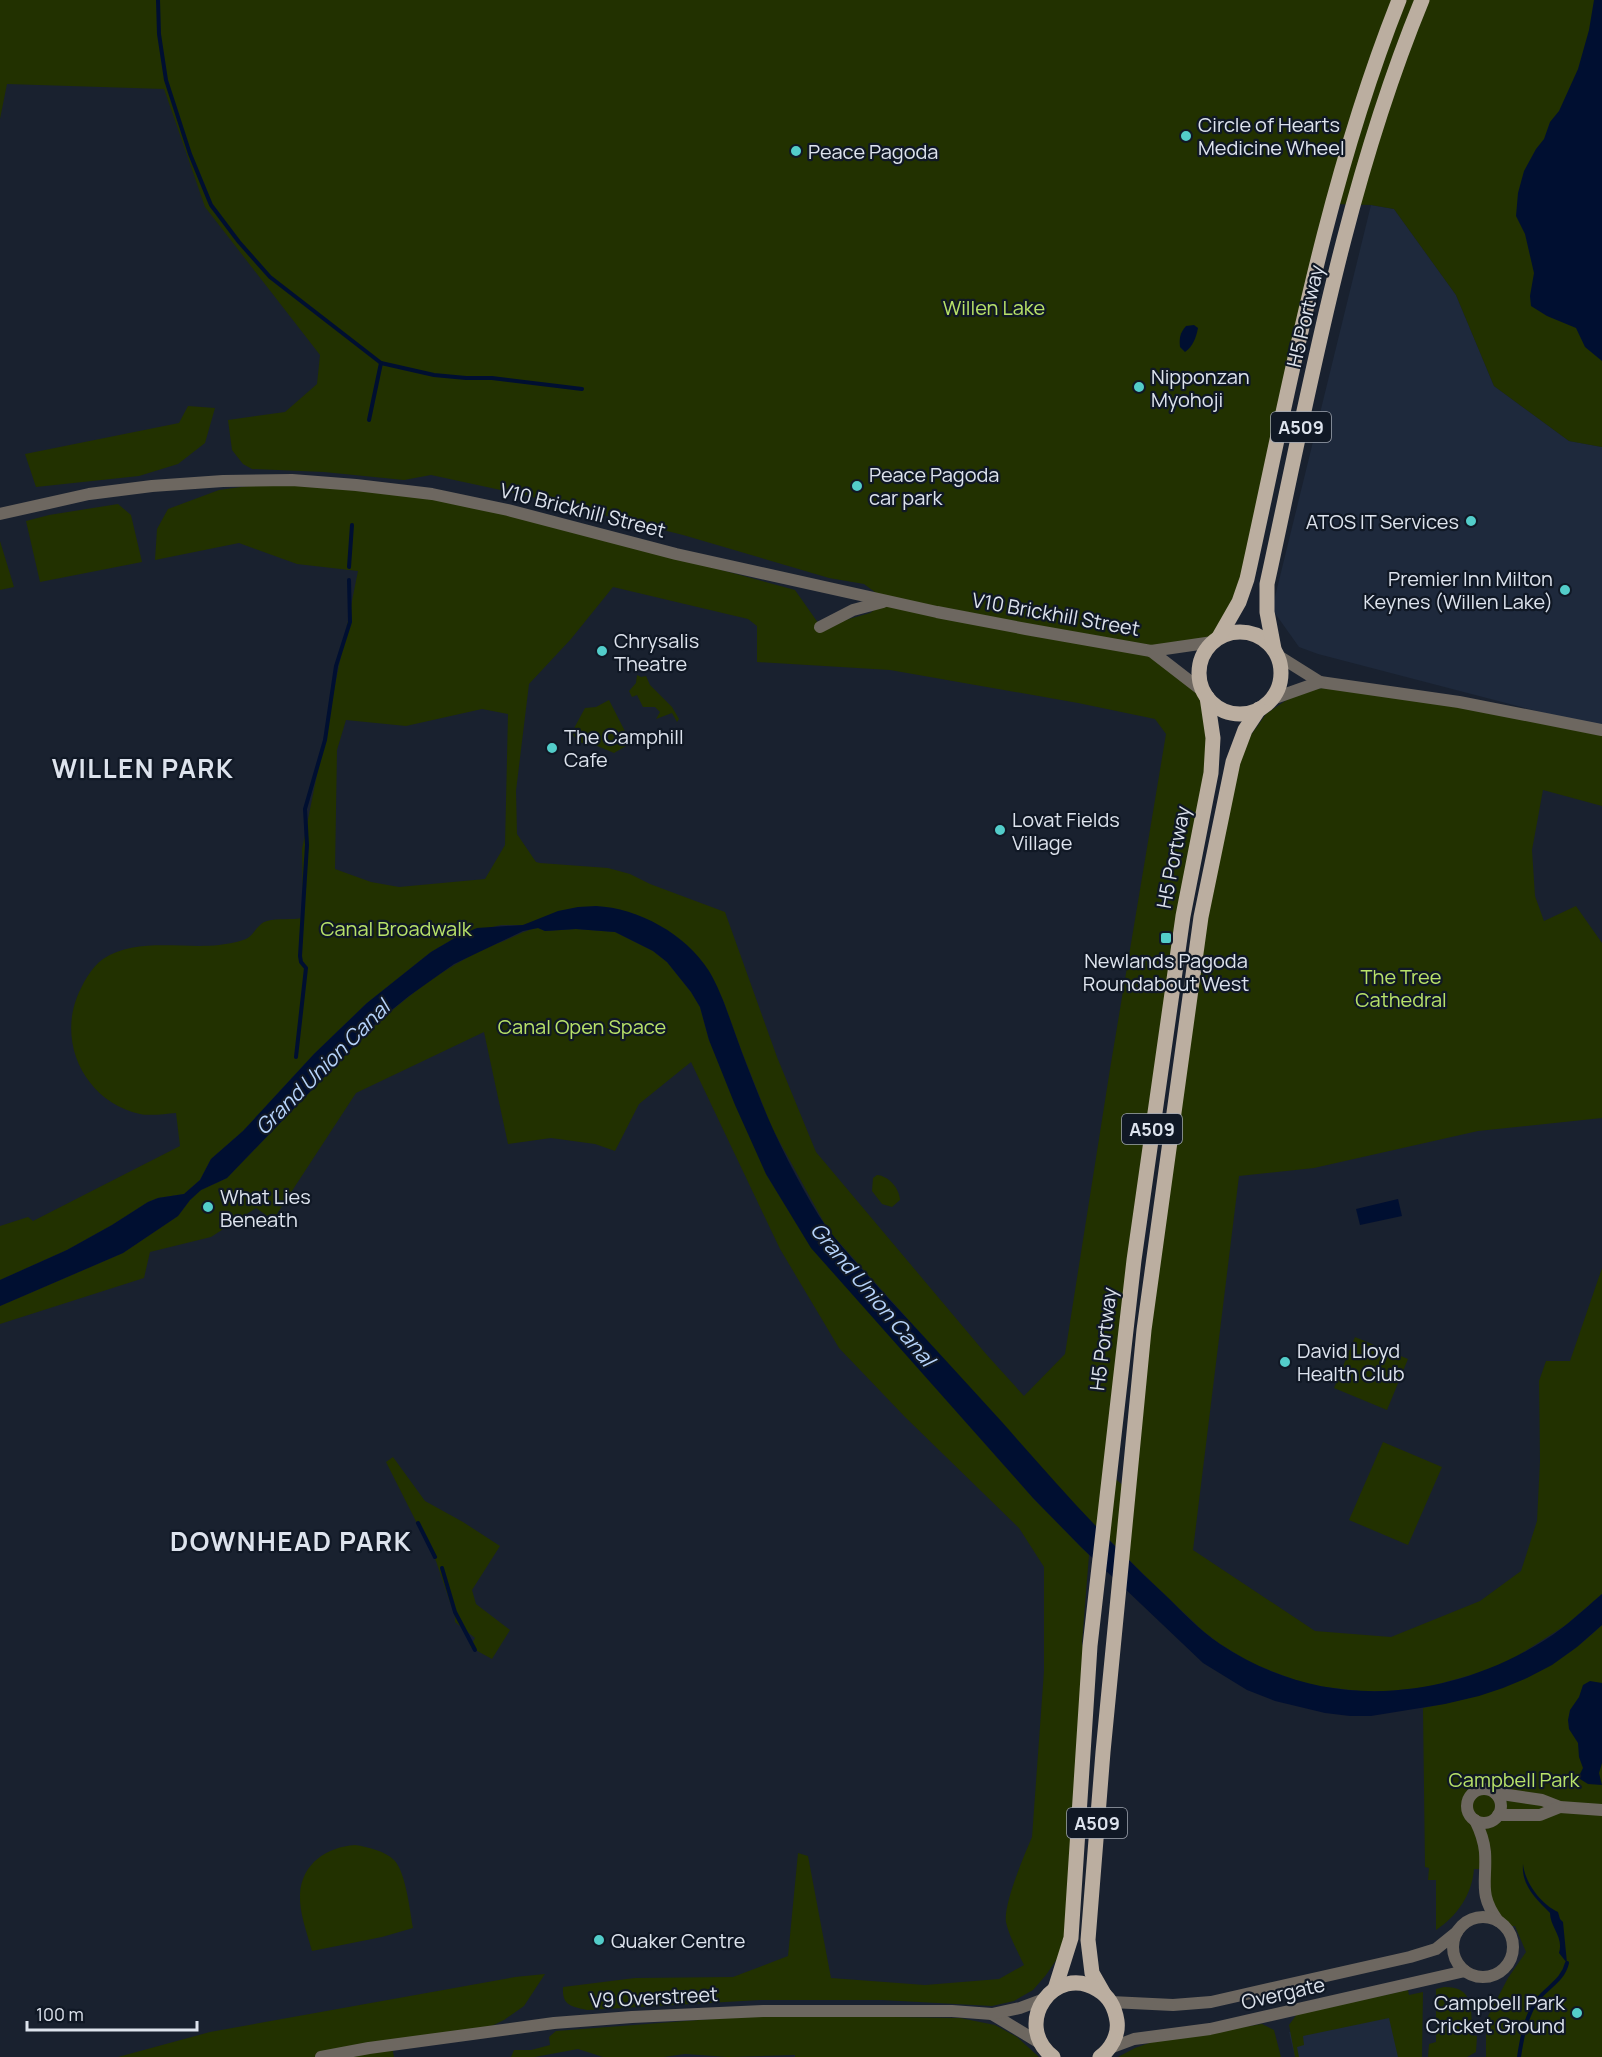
<svg xmlns="http://www.w3.org/2000/svg" width="1602" height="2057" font-family="Manrope,sans-serif">
<style>
.built{fill:#1e293c}
.green{fill:#223100;fill-rule:evenodd}
.water{fill:#000f31}
.lines{fill:none;stroke-linecap:round;stroke-linejoin:round}
.stream{stroke:#000f31;stroke-width:4}
.minor{stroke:#6d6760;stroke-width:12}
.major{stroke:#bbaea0;stroke-width:15}
.poi-dot{fill:#53cdca;stroke:#101825;stroke-width:2}
.labels{text-anchor:middle;dominant-baseline:central;stroke-width:4.5;stroke-linejoin:round;paint-order:stroke}
.shield{fill:#101825;stroke:#a0a6b1;stroke-width:1.5}
.shield-label{font-size:18px;font-weight:bold;fill:#dde3ed}
.poi-label{font-size:20px;fill:#dde3ed;stroke:#101825;text-anchor:start}
.park-label{font-size:20px;fill:#b8e269;stroke:#101825}
.street-label{font-size:20px;fill:#dde3ed;stroke:#101825}
.water-label{font-size:21px;font-style:italic;fill:#b6d3fa;stroke:#101825}
.district-label{font-size:26px;font-weight:bold;letter-spacing:1.5px;fill:#dde3ed;stroke:#101825}
</style>
<rect width="100%" height="100%" fill="#19212f"/>
<g class="built">
<path d="M 1371,205 L 1394,209 L 1456,295 L 1494,386 L 1569,441 L 1602,447 L 1602,728 L 1318,654 L 1299,647 L 1272,609 Z"/>
<path d="M 1390,2015 L 1399,2057 L 1295,2057 L 1289,2032 Z"/>
</g>
<g class="green">
<path d="M 0,0 L 1602,0 L 1602,447 L 1569,441 L 1494,386 L 1456,295 L 1394,209 L 1371,205 L 1332,204 L 1247,579 L 1219,637 L 1152,652 L 1204,692 L 1213,738 L 1109,1473 L 1128,1490 L 1201,917 L 1241,760 L 1251,735 L 1266,714 L 1285,701 L 1302,692 L 1323,688 L 1459,702 L 1602,730 L 1602,806 L 1543,790 L 1532,850 L 1535,896 L 1544,921 L 1576,906 L 1602,943 L 1602,1118 L 1478,1131 L 1314,1168 L 1239,1176 L 1193,1550 L 1315,1631 L 1391,1637 L 1480,1601 L 1521,1571 L 1537,1521 L 1540,1461 L 1539,1381 L 1546,1361 L 1570,1361 L 1602,1268 L 1602,1594 L 1566,1625 L 1514,1658 L 1485,1671 L 1428,1687 L 1389,1691 L 1360,1691 L 1316,1686 L 1297,1681 L 1251,1663 L 1220,1644 L 1203,1631 L 1142,1573 L 1071,1501 L 828,1230 L 772,1128 L 742,1052 L 723,1000 L 683,943 L 652,922 L 536,921 L 523,925 L 501,925 L 460,935 L 431,952 L 367,1003 L 314,1054 L 243,1131 L 211,1159 L 200,1180 L 184,1194 L 158,1198 L 148,1202 L 112,1225 L 67,1250 L 0,1280 L 0,1226 L 28,1217 L 33,1221 L 180,1146 L 176,1113 C 165,1114 150,1116 140,1114 C 87,1102 58,1046 77,997 C 82,985 91,967 103,959 C 136,937 182,949 219,945 C 227,944 239,942 246,939 C 254,935 258,923 267,921 C 278,918 292,920 303,918 L 302,849 L 358,571 L 297,564 L 239,543 L 155,560 L 157,529 L 168,509 L 219,490 L 292,480 L 481,505 L 795,590 L 821,627 L 870,613 L 887,601 L 864,584 L 829,578 L 683,535 L 524,495 L 431,475 L 404,480 L 324,472 L 252,469 L 243,464 L 232,450 L 228,420 L 285,412 L 317,384 L 320,355 L 205,207 L 164,89 L 7,84 L 0,119 ZM 613,587 L 748,619 L 757,626 L 757,662 L 890,670 L 1078,703 L 1155,719 L 1166,734 L 1110,1069 L 1065,1354 L 1024,1396 L 986,1354 L 816,1152 L 777,1057 L 725,912 L 650,884 L 630,874 L 608,868 L 540,863 L 536,862 L 517,834 L 516,791 L 529,684 L 571,639 ZM 482,709 L 508,714 L 505,845 L 485,879 L 399,887 L 371,882 L 335,869 L 337,750 L 346,720 L 406,726 Z"/>
<path d="M 188,406 L 215,408 L 205,443 L 178,464 L 139,476 L 36,487 L 25,454 L 179,423 Z"/>
<path d="M 118,504 L 131,515 L 142,562 L 40,582 L 26,521 L 49,515 Z"/>
<path d="M 0,541 L 14,587 L 0,590 Z"/>
<path d="M 637,675 L 641,677 L 646,676 L 650,685 L 672,707 L 679,719 L 677,722 L 672,713 L 656,719 L 660,712 L 655,707 L 643,707 L 637,695 L 632,697 L 629,691 L 636,683 Z"/>
<path d="M 609,700 L 631,743 L 614,753 L 595,745 L 577,742 L 572,732 L 585,708 L 596,707 Z"/>
<path d="M 538,928 L 545,931 L 576,929 L 615,932 L 653,951 L 667,962 L 691,992 L 700,1007 L 709,1040 L 766,1174 L 811,1247 L 1033,1498 L 1089,1555 L 1082,1643 L 1088,1675 L 1071,1938 L 1046,1975 L 1033,1990 L 1014,2001 L 992,2006 L 882,2000 L 760,2000 L 587,2010 C 571,2006 562,2006 563,1987 L 635,1978 L 733,1977 L 788,1956 L 798,1853 L 808,1856 L 831,1978 L 925,1985 L 999,1979 L 1024,1965 C 1018,1952 1009,1936 1006,1922 C 1003,1905 1025,1853 1032,1837 L 1044,1671 L 1044,1567 L 1019,1528 L 905,1417 L 839,1348 L 780,1249 L 691,1062 L 639,1104 L 615,1151 L 595,1144 L 551,1138 L 508,1144 L 484,1032 L 356,1093 L 273,1220 L 256,1208 L 211,1237 L 150,1252 L 144,1278 L 0,1324 L 0,1306 L 123,1253 L 178,1216 L 190,1200 L 201,1190 L 227,1178 C 254,1150 281,1122 309,1093 C 366,1032 425,971 504,941 C 516,936 525,930 538,928 Z"/>
<path d="M 877,1175 C 889,1176 899,1188 900,1200 L 892,1207 L 882,1204 L 872,1191 L 873,1178 Z"/>
<path d="M 1355,1337 L 1408,1359 L 1387,1410 L 1334,1388 Z"/>
<path d="M 1383,1442 L 1442,1467 L 1408,1545 L 1349,1520 Z"/>
<path d="M 393,1457 L 425,1501 L 463,1522 L 500,1546 L 472,1590 L 476,1604 L 510,1630 L 492,1659 L 470,1647 L 475,1638 L 455,1622 L 455,1617 L 436,1561 L 386,1462 Z"/>
<path d="M 1602,1625 L 1602,2057 L 1486,2057 L 1486,2020 L 1508,1978 L 1526,1952 L 1515,1926 L 1504,1926 L 1498,1921 L 1484,1869 L 1474,1869 C 1472,1895 1457,1916 1436,1930 L 1436,1880 L 1428,1880 L 1429,1868 L 1425,1867 L 1423,1708 C 1492,1695 1551,1675 1602,1625 Z"/>
<path d="M 355,1845 C 368,1847 385,1851 394,1860 C 406,1872 410,1912 413,1928 L 382,1937 L 312,1951 C 307,1933 299,1912 300,1894 C 302,1863 327,1847 355,1845 Z"/>
<path d="M 545,1974 L 524,2006 L 504,2020 L 475,2034 L 392,2047 L 394,2057 L 118,2057 L 210,2032 L 515,1977 Z"/>
<path d="M 1444,1987 C 1475,1986 1472,2012 1471,2035 L 1477,2036 L 1476,2052 L 1467,2057 L 1428,2057 L 1429,2044 L 1436,2042 L 1436,1989 Z"/>
<path d="M 1408,1990 L 1409,1995 L 1423,1992 L 1422,2057 L 1398,2057 L 1389,2018 L 1303,2036 L 1304,2045 L 1297,2047 L 1299,2057 L 1295,2057 L 1289,2025 L 1297,2014 Z"/>
<path d="M 764,2015 L 960,2018 L 995,2025 L 1017,2037 L 1039,2057 L 795,2057 L 795,2055 L 728,2057 L 685,2054 L 664,2057 L 603,2057 L 578,2049 L 535,2057 L 511,2057 L 514,2050 L 531,2050 L 550,2045 L 549,2037 L 556,2031 Z"/>
<path d="M 1262,2024 L 1274,2030 L 1281,2057 L 1118,2057 L 1135,2048 L 1152,2042 Z"/>
</g>
<g class="water">
<path d="M 1594,0 L 1602,0 L 1602,361 L 1585,347 L 1576,328 L 1547,316 L 1531,306 L 1530,296 L 1534,273 L 1525,234 L 1516,216 L 1518,193 L 1524,171 L 1536,149 L 1544,139 L 1550,122 L 1559,111 L 1578,69 L 1589,30 Z"/>
<path d="M 1194,325 L 1198,328 C 1196,338 1193,346 1185,352 L 1180,347 C 1179,338 1180,333 1186,326 Z"/>
<path d="M 596,906 C 638,908 686,934 709,971 C 721,991 728,1014 736,1036 C 743,1056 751,1076 759,1096 C 775,1137 796,1178 819,1216 C 838,1245 864,1271 887,1297 C 926,1339 964,1380 1002,1422 C 1054,1481 1105,1539 1162,1592 C 1181,1610 1199,1630 1220,1644 C 1317,1709 1435,1704 1535,1646 C 1560,1632 1580,1613 1602,1594 L 1602,1625 L 1577,1647 L 1552,1665 L 1527,1678 L 1503,1688 L 1479,1696 L 1445,1704 L 1371,1716 L 1350,1716 L 1325,1713 L 1275,1701 L 1247,1690 L 1203,1663 L 1081,1547 L 1033,1498 L 811,1248 L 766,1174 L 735,1105 L 709,1040 L 700,1007 L 691,992 L 667,962 L 653,951 L 615,932 L 576,929 L 545,931 L 538,928 L 523,931 L 454,964 L 409,996 L 378,1021 L 227,1178 L 201,1190 L 190,1200 L 178,1216 L 123,1253 L 0,1306 L 0,1280 L 67,1250 L 112,1225 L 148,1202 L 158,1198 L 184,1194 L 200,1180 L 211,1159 L 243,1131 L 314,1054 L 367,1003 L 431,952 L 460,935 L 477,928 L 523,925 L 558,911 L 578,907 Z"/>
<path d="M 1398,1199 L 1402,1216 L 1360,1225 L 1356,1209 Z"/>
<path d="M 1590,1681 L 1602,1683 L 1602,1763 L 1599,1773 L 1602,1785 L 1588,1784 L 1580,1779 L 1579,1776 L 1583,1768 L 1579,1757 L 1578,1743 L 1569,1729 L 1568,1720 L 1570,1710 L 1579,1697 L 1583,1685 Z"/>
<path d="M 1523,1864 C 1525,1883 1541,1904 1558,1912 L 1560,1919 L 1563,1922 L 1567,1963 L 1559,1953 C 1564,1937 1550,1927 1550,1913 C 1536,1899 1521,1885 1523,1864 Z"/>
</g>
<g class="lines">
<g class="stream">
<path d="M 158,0 L 159,34 L 166,80 L 190,154 L 211,205 L 239,242 L 270,277 L 381,363 L 434,375 L 466,378 L 492,378 L 582,389"/>
<path d="M 369,420 L 381,363"/>
<path d="M 349,567 L 352,525"/>
<path d="M 296,1057 L 306,968 L 301,962 L 300,956 L 307,845 L 305,809 L 325,740 L 336,666 L 350,622 L 349,580"/>
<path d="M 418,1523 L 435,1557"/>
<path d="M 442,1568 L 455,1612 L 475,1650"/>
<path d="M 1519,2057 C 1522,2037 1526,2015 1538,1999 C 1549,1986 1563,1980 1567,1963"/>
</g>
<g class="minor">
<path d="M 0,514 L 89,494 L 152,486 L 223,481 L 292,480 L 356,485 L 432,494 L 508,510 L 676,554 L 937,612 L 1026,629 L 1151,651 L 1213,642"/>
<path d="M 820,627 L 853,610 L 883,602"/>
<path d="M 1151,651 L 1204,692"/>
<path d="M 1277,655 L 1320,682 L 1459,702 L 1602,730"/>
<path d="M 1272,699 L 1320,682"/>
<circle cx="1484" cy="1806" r="17"/>
<path d="M 1495,1793 L 1542,1800 L 1560,1807 L 1602,1810"/>
<path d="M 1498,1815 L 1540,1815 L 1560,1807"/>
<path d="M 1475,1820 C 1480,1830 1484,1841 1485,1852 C 1487,1882 1478,1894 1498,1921"/>
<circle cx="1483" cy="1947" r="30"/>
<path d="M 1111,2002 L 1173,2005 L 1211,2002 L 1410,1957 L 1436,1949 L 1457,1932"/>
<path d="M 992,2014 L 1040,2043"/>
<path d="M 1110,2048 L 1134,2039 L 1210,2029 L 1465,1971"/>
<path d="M 321,2057 L 369,2048 L 554,2023 L 632,2017 L 763,2011 L 952,2011 L 992,2014 L 1020,2008 L 1044,1999"/>
</g>
<g class="major">
<circle cx="1240" cy="673" r="41"/>
<path d="M 1219,637 L 1239,602 L 1247,579 C 1290,385 1325,186 1399,0"/>
<path d="M 1274,649 L 1267,612 L 1267,584 C 1310,387 1345,187 1422,0"/>
<path d="M 1055,1989 L 1071,1938 L 1090,1646 L 1134,1260 L 1183,916 L 1211,773 L 1213,738 L 1207,697"/>
<path d="M 1104,1994 L 1092,1973 L 1088,1940 L 1103,1752 L 1144,1330 L 1201,917 L 1233,762 L 1245,730 L 1259,709"/>
<path d="M 1053,2057 C 1011,2024 1055,1962 1098,1990 C 1110,1997 1115,2008 1117,2021 C 1119,2035 1111,2049 1100,2057"/>
</g>
</g>
<g class="poi-dot">
<circle cx="1186" cy="136" r="6"/>
<circle cx="796" cy="151" r="6"/>
<circle cx="1139" cy="387" r="6"/>
<circle cx="857" cy="486" r="6"/>
<circle cx="1471" cy="521" r="6"/>
<circle cx="1565" cy="590" r="6"/>
<circle cx="602" cy="651" r="6"/>
<circle cx="552" cy="748" r="6"/>
<circle cx="1000" cy="830" r="6"/>
<rect x="1160" y="932" width="12" height="12" rx="3"/>
<circle cx="208" cy="1207" r="6"/>
<circle cx="1285" cy="1362" r="6"/>
<circle cx="599" cy="1940" r="6"/>
<circle cx="1577" cy="2013" r="6"/>
</g>
<g class="labels">
<g class="shield">
<rect x="1271" y="412" width="60" height="30" rx="4.5"/>
<rect x="1122" y="1114" width="60" height="30" rx="4.5"/>
<rect x="1067" y="1808" width="60" height="30" rx="4.5"/>
</g>
<g class="shield-label">
<text x="1301" y="427">A509</text>
<text x="1152" y="1129">A509</text>
<text x="1097" y="1823">A509</text>
</g>
<g class="poi-label">
<text x="1198" y="124">Circle of Hearts<tspan x="1198" dy="23">Medicine Wheel</tspan></text>
<text x="808" y="151">Peace Pagoda</text>
<text x="1151" y="376">Nipponzan<tspan x="1151" dy="23">Myohoji</tspan></text>
<text x="869" y="474">Peace Pagoda<tspan x="869" dy="23">car park</tspan></text>
<text x="1459" y="521" text-anchor="end">ATOS IT Services</text>
<text x="1553" y="578" text-anchor="end">Premier Inn Milton<tspan x="1553" dy="23">Keynes (Willen Lake)</tspan></text>
<text x="614" y="640">Chrysalis<tspan x="614" dy="23">Theatre</tspan></text>
<text x="564" y="736">The Camphill<tspan x="564" dy="23">Cafe</tspan></text>
<text x="1012" y="819">Lovat Fields<tspan x="1012" dy="23">Village</tspan></text>
<text x="1166" y="960" text-anchor="middle">Newlands Pagoda<tspan x="1166" dy="23">Roundabout West</tspan></text>
<text x="220" y="1196">What Lies<tspan x="220" dy="23">Beneath</tspan></text>
<text x="1297" y="1350">David Lloyd<tspan x="1297" dy="23">Health Club</tspan></text>
<text x="611" y="1940">Quaker Centre</text>
<text x="1565" y="2002" text-anchor="end">Campbell Park<tspan x="1565" dy="23">Cricket Ground</tspan></text>
</g>
<g class="park-label">
<text x="994" y="307">Willen Lake</text>
<text x="396" y="928">Canal Broadwalk</text>
<text x="1401" y="976">The Tree<tspan x="1401" dy="23">Cathedral</tspan></text>
<text x="582" y="1026">Canal Open Space</text>
<text x="1514" y="1779">Campbell Park</text>
</g>
<g class="street-label">
<text transform="translate(1305 316) rotate(-77)">H5 Portway</text>
<text transform="translate(583 510) rotate(14)">V10 Brickhill Street</text>
<text transform="translate(1056 614) rotate(10)">V10 Brickhill Street</text>
<text transform="translate(1173 857) rotate(-79)">H5 Portway</text>
<text transform="translate(1103 1339) rotate(-83)">H5 Portway</text>
<text transform="translate(1283 1993) rotate(-13)">Overgate</text>
<text transform="translate(654 1997) rotate(-3)">V9 Overstreet</text>
</g>
<g class="water-label">
<text transform="translate(322 1067) rotate(-45)">Grand Union Canal</text>
<text transform="translate(873 1294) rotate(50)">Grand Union Canal</text>
</g>
<g class="district-label">
<text x="143" y="768">WILLEN PARK</text>
<text x="291" y="1541">DOWNHEAD PARK</text>
</g>
</g>
<path d="M27 2021v9h170v-9" fill="none" stroke="#dde3ed" stroke-width="3"/>
<text x="36" y="2021" font-size="18" fill="#dde3ed" stroke="#101825" stroke-width="4.5" paint-order="stroke">100 m</text>
</svg>
